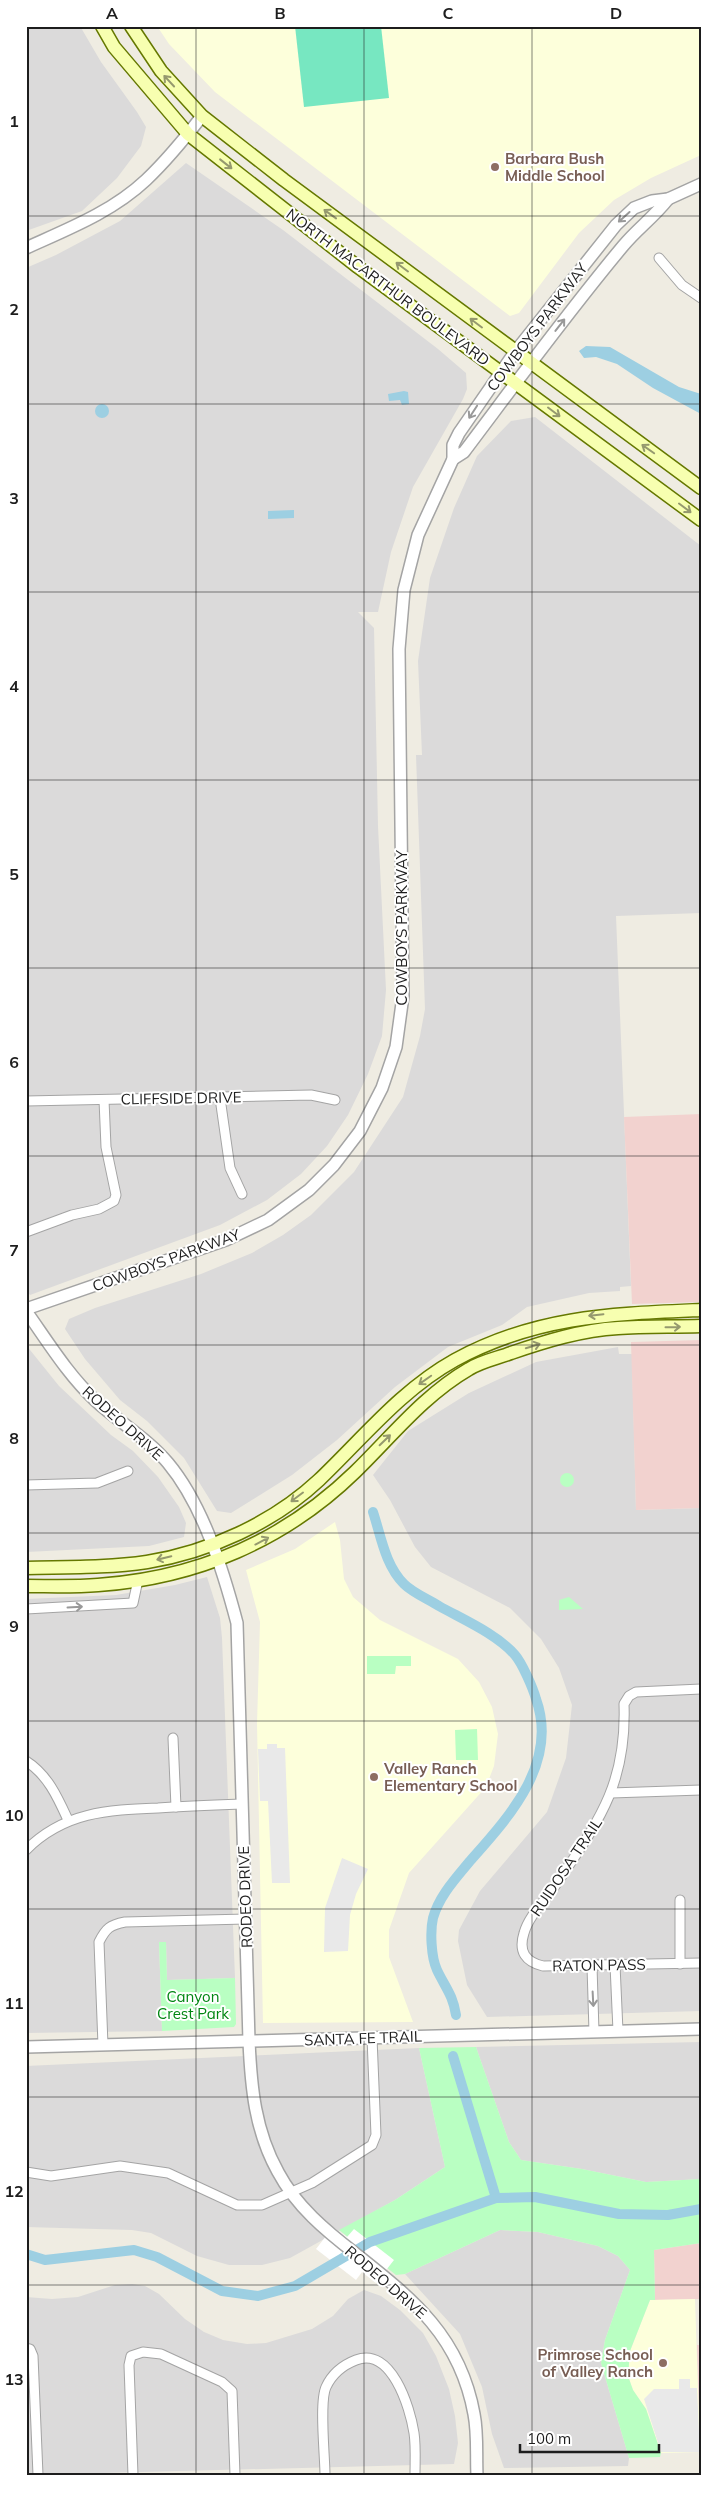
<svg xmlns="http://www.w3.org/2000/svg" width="727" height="2501" font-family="Mulish,sans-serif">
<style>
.residential{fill:#dbdada}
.commercial{fill:#f2d2cf}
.education{fill:#fdffdb}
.park{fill:#b9ffc2}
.pitch{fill:#77e7c1}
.parking{fill:#e9e9e9}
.water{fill:#9dcfe2}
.pier{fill:#fff}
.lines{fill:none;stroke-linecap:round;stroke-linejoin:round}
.canal{stroke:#9dcfe2;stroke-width:10}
.minor-casing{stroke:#a4a4a4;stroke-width:11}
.tertiary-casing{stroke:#a4a4a4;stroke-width:14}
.secondary-casing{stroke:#657800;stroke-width:15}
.minor{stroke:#fff;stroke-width:9}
.tertiary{stroke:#fff;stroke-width:11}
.secondary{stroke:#f7ffb0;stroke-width:12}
.oneway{stroke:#95996e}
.oneway2{stroke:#999}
.grid{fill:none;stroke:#1d1d1d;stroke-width:1;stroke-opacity:0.55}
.education-dot{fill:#8d6e63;stroke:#fff;stroke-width:2}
.labels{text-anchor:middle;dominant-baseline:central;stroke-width:4;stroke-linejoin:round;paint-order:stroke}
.education-label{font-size:15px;font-weight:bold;fill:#785e54;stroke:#fff;text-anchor:start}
.street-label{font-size:15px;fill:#1d1d1d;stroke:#fff}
.park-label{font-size:15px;fill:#008612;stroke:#fff}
.neatline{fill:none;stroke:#1d1d1d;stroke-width:2}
.grid-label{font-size:16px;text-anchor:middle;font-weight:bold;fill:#1d1d1d}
</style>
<rect width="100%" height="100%" fill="#efece2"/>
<g class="residential">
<path d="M 26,26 L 80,26 L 101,62 L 137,112 L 146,127 L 141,146 L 117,178 L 82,211 L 26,231 Z"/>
<path d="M 186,163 L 283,230 L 438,349 L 466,373 L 467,389 L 463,399 L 413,487 L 391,552 L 378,612 L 358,612 L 374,628 L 378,826 L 386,990 L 382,1036 L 368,1074 L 348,1115 L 327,1146 L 301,1174 L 267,1200 L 220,1225 L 30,1295 L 26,1290 L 26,268 L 56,255 L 120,221 Z"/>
<path d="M 535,417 L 701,546 L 701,913 L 616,916 L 631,1286 L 620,1287 L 620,1291 L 589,1293 L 527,1307 L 502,1325 L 448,1347 L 395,1387 L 337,1440 L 292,1475 L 231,1513 L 217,1511 L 184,1458 L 147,1421 L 120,1400 L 85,1359 L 65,1329 L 69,1319 L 95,1308 L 201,1274 L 252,1253 L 283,1235 L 311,1215 L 354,1172 L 403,1097 L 420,1036 L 425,1009 L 416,755 L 422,755 L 418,661 L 430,578 L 454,508 L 477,456 L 511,421 Z"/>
<path d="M 26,1345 L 59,1386 L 111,1435 L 133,1451 L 158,1477 L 179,1507 L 186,1523 L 184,1537 L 149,1546 L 26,1552 Z"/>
<path d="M 618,1347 L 619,1354 L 632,1354 L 636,1510 L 701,1508 L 701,2011 L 487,2017 L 467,1985 L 458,1941 L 459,1930 L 480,1891 L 547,1812 L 566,1758 L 572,1705 L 559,1668 L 541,1639 L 510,1608 L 431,1567 L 415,1547 L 390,1500 L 373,1475 L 408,1431 L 469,1393 L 536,1362 Z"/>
<path d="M 207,1577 L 220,1618 L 222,1638 L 235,1978 L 167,1980 L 166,1942 L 159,1942 L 162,2031 L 26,2033 L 26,1599 L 116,1595 L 175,1585 Z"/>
<path d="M 701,2042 L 701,2179 L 646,2182 L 582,2169 L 521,2160 L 509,2142 L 476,2047 Z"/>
<path d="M 419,2048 L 445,2167 L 395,2200 L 290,2258 L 262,2265 L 229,2265 L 197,2256 L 151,2233 L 132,2230 L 26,2227 L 26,2066 Z"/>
<path d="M 500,2230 L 538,2232 L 598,2246 L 618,2256 L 630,2270 L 605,2340 L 601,2363 L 629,2458 L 628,2466 L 504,2468 L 492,2434 L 482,2387 L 460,2334 L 405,2274 Z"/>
<path d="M 132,2284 L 145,2286 L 159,2294 L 185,2319 L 204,2332 L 223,2340 L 247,2344 L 266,2343 L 312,2329 L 333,2316 L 348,2299 L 364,2290 L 381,2296 L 400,2310 L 423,2333 L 436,2356 L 449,2389 L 455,2416 L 458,2443 L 454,2464 L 26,2475 L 26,2297 L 52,2299 L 78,2297 L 115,2285 Z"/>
</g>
<g class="commercial">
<path d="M 701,1114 L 701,1302 L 632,1304 L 624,1117 Z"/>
<path d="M 701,1340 L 701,1508 L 636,1510 L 631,1342 Z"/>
<path d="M 701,2243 L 701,2299 L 655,2300 L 654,2250 Z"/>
<path d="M 697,2345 L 701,2345 L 701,2454 L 700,2452 Z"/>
</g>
<g class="education">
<path d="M 157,26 L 701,26 L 701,155 L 651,178 L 614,200 L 579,233 L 519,313 L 510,316 L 215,92 L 169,44 Z"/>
<path d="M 335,1522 L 340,1540 L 344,1579 L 353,1597 L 380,1620 L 458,1659 L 479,1682 L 492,1707 L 498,1734 L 494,1766 L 486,1787 L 409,1873 L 389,1930 L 389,1957 L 413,2022 L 263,2023 L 257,1724 L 260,1622 L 246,1570 L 295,1549 Z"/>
<path d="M 695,2299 L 700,2452 L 661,2453 L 646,2409 L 633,2390 L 628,2376 L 630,2351 L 650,2300 Z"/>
</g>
<g class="park">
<circle cx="567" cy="1480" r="7"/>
<path d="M 569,1597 L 583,1609 L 559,1610 L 559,1600 Z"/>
<path d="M 367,1656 L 411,1656 L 411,1666 L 396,1666 L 395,1674 L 367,1674 Z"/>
<path d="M 477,1729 L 478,1760 L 456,1760 L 455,1730 Z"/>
<path d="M 159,1942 L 166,1942 L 167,1980 L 235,1978 L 236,2024 L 234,2027 L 162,2031 Z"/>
<path d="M 476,2047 L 509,2142 L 521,2160 L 582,2169 L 646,2182 L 701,2179 L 701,2243 L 654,2250 L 655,2300 L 650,2300 L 630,2351 L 628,2376 L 633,2390 L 646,2409 L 661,2453 L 660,2457 L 629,2458 L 601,2363 L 605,2340 L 630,2270 L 618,2256 L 598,2246 L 538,2232 L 500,2230 L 405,2274 L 396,2275 L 339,2230 L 395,2200 L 445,2167 L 419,2048 Z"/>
</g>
<path class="pitch" d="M 295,26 L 381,26 L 389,98 L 304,107 Z"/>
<g class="parking">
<path d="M 267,1744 L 277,1744 L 277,1748 L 285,1748 L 290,1883 L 272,1883 L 268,1801 L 260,1801 L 258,1749 L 267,1749 Z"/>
<path d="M 342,1858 L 368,1869 L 356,1894 L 350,1915 L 348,1951 L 324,1952 L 325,1908 Z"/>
<path d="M 679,2379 L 690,2379 L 690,2388 L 697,2388 L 700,2452 L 661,2452 L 644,2399 L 654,2389 L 679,2389 Z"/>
</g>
<g class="water">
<path d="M 586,346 L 610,347 L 679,387 L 701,394 L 701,414 L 653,388 L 617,364 L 596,357 L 584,358 L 579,351 Z"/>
<path d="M 404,391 L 408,392 L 409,404 L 402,405 L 400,400 L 389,401 L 388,394 Z"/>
<circle cx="102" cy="411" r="7"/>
<path d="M 294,510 L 294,518 L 268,519 L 268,511 Z"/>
</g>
<path class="pier" d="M 333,2227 L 347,2237 L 354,2229 L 394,2260 L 376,2283 L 362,2272 L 356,2280 L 316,2249 Z"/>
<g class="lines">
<g class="canal">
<path d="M 373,1512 C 381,1536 385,1565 404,1584 C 413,1593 428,1599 439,1606 C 462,1619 497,1634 515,1655 C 522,1663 533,1688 536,1699 C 559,1763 509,1817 470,1861 C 456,1878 439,1896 433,1918 C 430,1931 431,1957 437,1970 C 445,1987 453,1995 456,2015"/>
<path d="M 453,2056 L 496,2198"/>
<path d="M 26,2254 L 45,2260 L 134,2250 L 157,2257 L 222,2291 L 258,2296 L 295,2286 L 370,2242 L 496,2198 L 535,2197 L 619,2214 L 668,2215 L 701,2209"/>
</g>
<g class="minor-casing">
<g id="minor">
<path d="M 659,258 L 682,285 L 701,298"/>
<path d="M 220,1098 L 230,1168 L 242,1194"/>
<path d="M 26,1101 L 311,1095 L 335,1100"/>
<path d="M 26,1232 L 72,1215 L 99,1209 L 114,1201 L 116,1195 L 106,1147 L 104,1100"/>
<path d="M 26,1485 L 97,1483 L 128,1471"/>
<path d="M 26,1609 L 133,1603 L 138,1580"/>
<path d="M 701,1689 L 636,1692 L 629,1696 L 624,1704 C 627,1785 598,1822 555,1886 C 545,1901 529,1915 524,1933 C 518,1952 526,1962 543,1966 L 701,1963"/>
<path d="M 173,1738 L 176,1807"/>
<path d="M 26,1761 C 48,1775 58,1798 68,1820"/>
<path d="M 611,1793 L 701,1790"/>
<path d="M 26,1850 C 64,1812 107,1810 158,1808 C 186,1806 214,1805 242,1804"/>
<path d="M 680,1964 L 680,1900"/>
<path d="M 615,1965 L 618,2031"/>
<path d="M 592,1966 L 594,2032"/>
<path d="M 103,2045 L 99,1942 C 106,1928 110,1925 125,1922 L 246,1919"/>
<path d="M 26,2172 L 51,2176 L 120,2166 L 168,2173 L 237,2205 L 262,2205 L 312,2183 L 372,2145 L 376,2135 L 372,2038"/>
<path d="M 26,2348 L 30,2349 L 33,2356 L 38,2475"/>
<path d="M 133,2475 L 129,2365 L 131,2356 L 143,2352 L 161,2354 L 222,2382 L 232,2391 L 235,2475"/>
<path d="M 325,2475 C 325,2456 319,2402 326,2387 C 332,2374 343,2365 356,2360 C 391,2346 410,2407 414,2433 C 416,2446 415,2461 415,2475"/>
</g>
</g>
<g class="tertiary-casing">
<g id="tertiary">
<path d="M 26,248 C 68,229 112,212 146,180 C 166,161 185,138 202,116"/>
<path d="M 453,459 L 464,452 C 516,383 567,313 623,246 C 637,229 654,217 668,199"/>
<path d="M 26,1309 L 226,1240 L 268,1220 L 309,1190 L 334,1165 L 360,1131 L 382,1088 L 396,1047 L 403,996 L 399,649 L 404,590 L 418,535 L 453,459 L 453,445 L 459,433 L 515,352 L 616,225 L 634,208 L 652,201 L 668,199 L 701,184"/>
<path d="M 26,1311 C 48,1342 68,1375 96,1401 C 119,1422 148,1439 168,1463 C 203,1505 223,1570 237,1623 L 249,2041 C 251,2087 255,2131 278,2172 C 296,2206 326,2231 356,2254 C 414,2300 460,2337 474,2414 C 478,2434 476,2455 477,2475"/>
<path d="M 26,2047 L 701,2029"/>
</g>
</g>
<g class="secondary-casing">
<g id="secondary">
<path d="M 102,26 L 114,47 L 188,134 L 358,267 L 701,520"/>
<path d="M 131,26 L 161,71 L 202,116 L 284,180 L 701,488"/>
<path d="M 26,1568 C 66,1567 107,1568 147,1562 C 209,1552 273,1523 319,1480 C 363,1438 401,1390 455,1360 C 536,1316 611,1314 701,1310"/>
<path d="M 26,1586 C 50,1586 74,1587 98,1585 C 196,1578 284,1541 355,1472 C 391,1437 424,1395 469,1369 C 482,1361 498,1358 511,1353 C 546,1341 582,1330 618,1328 C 645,1326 673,1327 701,1326"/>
</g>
</g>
<use href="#minor" class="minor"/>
<use href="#tertiary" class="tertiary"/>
<use href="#secondary" class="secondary"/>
</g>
<defs><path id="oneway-shaft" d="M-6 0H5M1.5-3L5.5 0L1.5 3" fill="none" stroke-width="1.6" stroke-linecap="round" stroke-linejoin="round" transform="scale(1.25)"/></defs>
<g class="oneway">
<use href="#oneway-shaft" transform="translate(169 81) rotate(-133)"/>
<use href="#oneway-shaft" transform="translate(226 164) rotate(38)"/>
<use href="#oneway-shaft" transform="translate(330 214) rotate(-144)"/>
<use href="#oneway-shaft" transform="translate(402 267) rotate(-143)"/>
<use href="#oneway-shaft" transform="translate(476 323) rotate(-143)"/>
<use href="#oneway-shaft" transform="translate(554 412) rotate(37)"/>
<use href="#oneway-shaft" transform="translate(648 449) rotate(-145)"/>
<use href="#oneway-shaft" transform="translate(685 508) rotate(37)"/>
<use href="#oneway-shaft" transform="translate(596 1315) rotate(174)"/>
<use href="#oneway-shaft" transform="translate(673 1327) rotate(-1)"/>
<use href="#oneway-shaft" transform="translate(533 1346) rotate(-17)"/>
<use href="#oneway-shaft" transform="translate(425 1380) rotate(145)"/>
<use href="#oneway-shaft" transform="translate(385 1440) rotate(-44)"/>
<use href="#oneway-shaft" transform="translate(297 1497) rotate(143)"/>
<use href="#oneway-shaft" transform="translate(262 1541) rotate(-28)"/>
<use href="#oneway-shaft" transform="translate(164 1558) rotate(167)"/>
</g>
<g class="oneway2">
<use href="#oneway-shaft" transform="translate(624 217) rotate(138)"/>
<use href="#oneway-shaft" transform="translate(560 325) rotate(-52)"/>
<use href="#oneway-shaft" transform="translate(473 412) rotate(123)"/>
<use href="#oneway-shaft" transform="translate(75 1607) rotate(-3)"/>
<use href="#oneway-shaft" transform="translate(593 1999) rotate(87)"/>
</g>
<path class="grid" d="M 196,26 L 196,2475M 364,26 L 364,2475M 532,26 L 532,2475M 26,216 L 701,216M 26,404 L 701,404M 26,592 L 701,592M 26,780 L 701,780M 26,968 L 701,968M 26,1156 L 701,1156M 26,1345 L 701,1345M 26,1533 L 701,1533M 26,1721 L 701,1721M 26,1909 L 701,1909M 26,2097 L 701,2097M 26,2285 L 701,2285"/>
<g class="education-dot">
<circle cx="495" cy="167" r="5"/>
<circle cx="374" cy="1777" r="5"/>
<circle cx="663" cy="2363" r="5"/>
</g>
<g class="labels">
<g class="education-label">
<text x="505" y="158">Barbara Bush<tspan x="505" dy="17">Middle School</tspan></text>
<text x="384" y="1768">Valley Ranch<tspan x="384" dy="17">Elementary School</tspan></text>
<text x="653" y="2354" text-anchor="end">Primrose School<tspan x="653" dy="17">of Valley Ranch</tspan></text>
</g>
<g class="street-label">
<text transform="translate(388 287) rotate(37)">NORTH MACARTHUR BOULEVARD</text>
<text transform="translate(537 327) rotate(-53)">COWBOYS PARKWAY</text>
<text transform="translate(401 928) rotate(-90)">COWBOYS PARKWAY</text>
<text transform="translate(181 1098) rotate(-1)">CLIFFSIDE DRIVE</text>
<text transform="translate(166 1260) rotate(-20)">COWBOYS PARKWAY</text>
<text transform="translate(123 1423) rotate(42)">RODEO DRIVE</text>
<text transform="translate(566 1867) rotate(-56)">RUIDOSA TRAIL</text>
<text transform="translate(245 1897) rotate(-92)">RODEO DRIVE</text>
<text transform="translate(599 1965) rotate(-1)">RATON PASS</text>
<text transform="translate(363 2038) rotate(-2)">SANTA FE TRAIL</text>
<text transform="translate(386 2282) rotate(41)">RODEO DRIVE</text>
</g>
<g class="park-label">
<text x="193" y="1996">Canyon<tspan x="193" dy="17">Crest Park</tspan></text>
</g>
</g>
<rect width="727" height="2501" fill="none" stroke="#ffffff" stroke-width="55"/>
<path d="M520 2444v8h139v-8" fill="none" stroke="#1d1d1d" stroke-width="2.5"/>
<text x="527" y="2444" font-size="15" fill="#1d1d1d" stroke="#ffffff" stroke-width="4" paint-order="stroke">100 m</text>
<rect x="28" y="28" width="672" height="2446" class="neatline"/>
<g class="grid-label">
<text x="112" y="19">A</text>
<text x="280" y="19">B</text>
<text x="448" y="19">C</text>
<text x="616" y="19">D</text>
<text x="14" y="127">1</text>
<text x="14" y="315">2</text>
<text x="14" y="504">3</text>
<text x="14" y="692">4</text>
<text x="14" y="880">5</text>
<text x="14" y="1068">6</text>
<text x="14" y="1256">7</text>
<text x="14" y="1444">8</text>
<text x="14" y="1632">9</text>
<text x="14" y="1821">10</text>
<text x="14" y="2009">11</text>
<text x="14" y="2197">12</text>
<text x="14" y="2385">13</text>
</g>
</svg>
